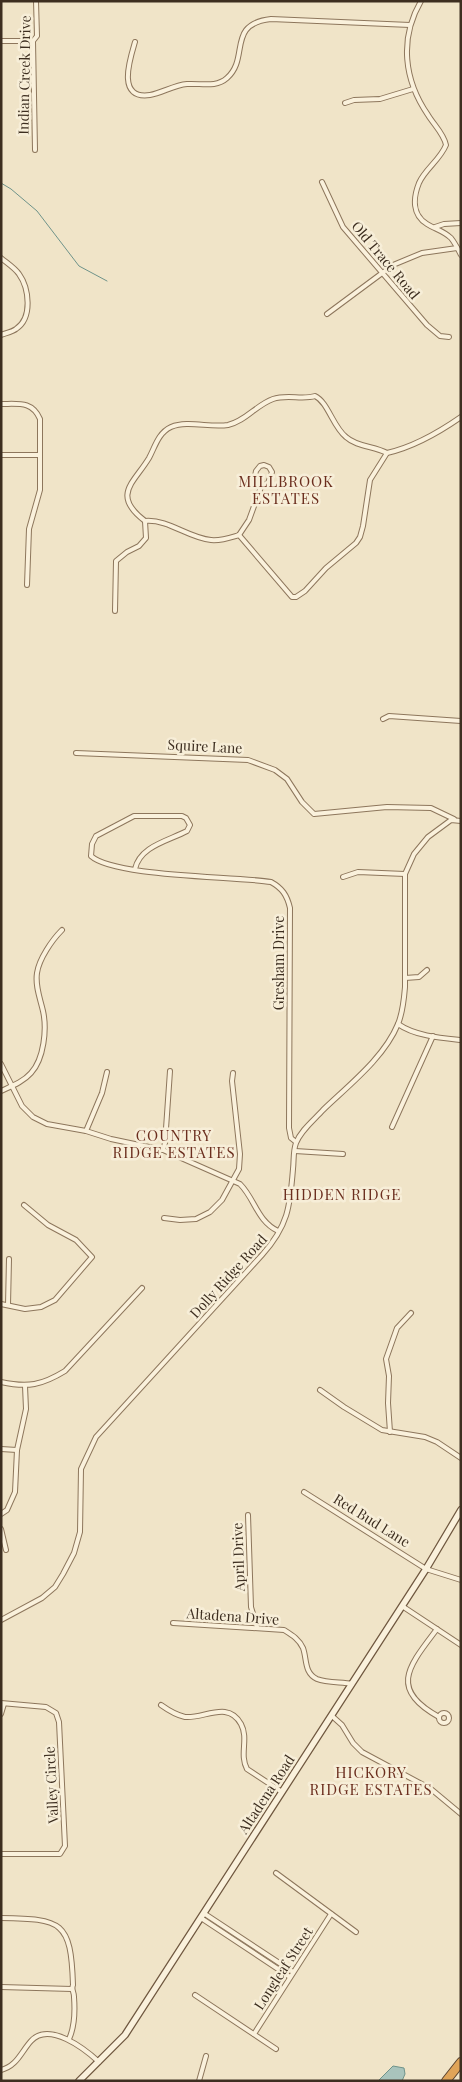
<svg xmlns="http://www.w3.org/2000/svg" width="462" height="2082" font-family="'Playfair Display',serif">
<style>
.water{fill:#a9c4bc;stroke:#6f938a}
.lines{fill:none;stroke-linecap:round;stroke-linejoin:round}
.stream{stroke:#6f938a;stroke-width:1}
.street-casing{stroke:#8d765c;stroke-width:6}
.secondary-casing{stroke:#6f573f;stroke-width:8}
.highway-casing{stroke:#5b4430;stroke-width:10}
.street{stroke:#faf1dc;stroke-width:4}
.secondary{stroke:#faf1dc;stroke-width:5.5}
.highway{stroke:#e0a458;stroke-width:8}
.labels{text-anchor:middle;dominant-baseline:central;stroke-width:5;stroke-linejoin:round;paint-order:stroke}
.street-label{font-size:14px;fill:#3d2e20;stroke:#f7eed8}
.neighbourhood-label{font-size:15px;letter-spacing:1px;fill:#6b2e1e;stroke:#f7eed8}
</style>
<rect width="100%" height="100%" fill="#f0e4c8"/>
<path class="water" d="M 393,2066 L 404,2068 L 405,2074 L 402,2081 L 378,2081 Z"/>
<g class="lines">
<path class="stream" d="M 1,183 L 11,189 L 37,211 L 79,266 L 107,281"/>
<g class="street-casing">
<g id="street">
<path d="M 421,1 C 399,39 404,80 428,115 C 434,125 444,134 446,145 C 440,160 425,169 419,183 C 413,198 412,215 427,224 C 435,229 444,231 451,238 C 455,243 458,249 461,255"/>
<path d="M 1,41 L 33,41"/>
<path d="M 135,42 C 130,59 116,100 150,95 C 162,93 174,85 187,84 C 201,83 216,88 227,78 C 250,58 226,24 271,19 L 410,25"/>
<path d="M 345,103 L 354,100 L 380,99 L 413,89"/>
<path d="M 35,150 L 33,41 L 37,36 L 36,1"/>
<path d="M 322,182 L 343,227 L 427,325 L 440,336 L 449,337"/>
<path d="M 435,227 L 444,224 L 461,223"/>
<path d="M 1,258 C 7,263 15,268 19,274 C 29,288 33,318 16,329 C 12,332 6,333 1,335"/>
<path d="M 327,314 L 393,265 L 422,253 L 457,248"/>
<path d="M 1,404 C 19,404 32,401 40,419 L 40,490 L 29,529 L 27,585"/>
<path d="M 1,455 L 40,455"/>
<path d="M 264,465 L 269,467 L 272,472 L 268,483 L 261,487 L 254,481 L 256,471 L 260,466 Z"/>
<path d="M 145,521 C 169,519 188,538 211,540 C 221,541 229,538 239,535"/>
<path d="M 239,535 L 292,597 L 296,597 L 305,591 L 326,568 L 356,543 L 360,537 L 363,526 L 370,480 L 387,453 C 414,447 438,433 461,417"/>
<path d="M 239,535 L 249,520 L 261,487"/>
<path d="M 115,611 L 116,561 L 127,552 L 139,546 L 146,538 L 145,521 C 111,495 134,483 149,458 C 155,447 158,433 171,427 C 188,420 210,428 228,425 C 246,421 256,405 273,399 C 287,394 302,400 315,396 C 328,402 333,427 346,437 C 357,447 374,446 387,453"/>
<path d="M 383,719 L 389,716 L 461,721"/>
<path d="M 76,753 L 248,760 L 275,770 L 287,779 L 302,802 L 314,814 L 387,807 L 431,808 L 454,819"/>
<path d="M 135,869 C 140,846 168,841 187,831 L 190,825 L 186,818 L 182,816 L 134,816 L 96,836 L 92,844 L 91,856 C 114,877 234,876 271,882 C 282,888 287,895 290,908 L 289,1128 L 291,1138 L 296,1142"/>
<path d="M 343,877 L 358,872 L 405,874"/>
<path d="M 405,978 L 419,977 L 427,970"/>
<path d="M 398,1024 C 415,1036 441,1038 461,1040"/>
<path d="M 1,1064 L 22,1106 L 33,1117 L 47,1124 L 86,1131 L 111,1139 L 163,1150 L 240,1184 C 255,1199 257,1221 278,1231"/>
<path d="M 1,1091 C 12,1086 23,1082 31,1073 C 44,1059 47,1029 43,1011 C 40,998 35,986 37,973 C 39,959 52,940 62,930"/>
<path d="M 392,1127 L 433,1036"/>
<path d="M 86,1131 L 102,1093 L 107,1072"/>
<path d="M 163,1150 L 165,1143 L 170,1071"/>
<path d="M 295,1151 L 343,1154"/>
<path d="M 164,1218 L 180,1220 L 196,1219 L 210,1212 L 222,1200 L 239,1169 L 240,1154 L 232,1081 L 233,1073"/>
<path d="M 1,1304 L 25,1309 L 41,1307 L 55,1300 L 92,1257 L 76,1240 L 48,1225 L 24,1205"/>
<path d="M 8,1305 L 9,1259"/>
<path d="M 1,1382 C 28,1388 42,1385 65,1371 L 142,1288"/>
<path d="M 320,1390 L 344,1407 L 382,1430 L 425,1437 L 437,1442 L 461,1458"/>
<path d="M 390,1432 L 388,1403 L 389,1376 L 386,1359 L 397,1328 L 411,1313"/>
<path d="M 1,1449 L 17,1450"/>
<path d="M 304,1492 L 426,1569 L 461,1580"/>
<path d="M 1,1514 L 7,1510 L 15,1492 L 17,1450 L 26,1409 L 25,1386"/>
<path d="M 248,1515 L 251,1607 L 257,1627"/>
<path d="M 1,1529 L 6,1550"/>
<path d="M 402,1606 L 461,1645"/>
<path d="M 1,1620 L 42,1598 L 55,1587 L 63,1574 L 74,1553 L 80,1532 L 81,1469 L 96,1437 L 262,1255 C 288,1226 290,1207 293,1169 C 294,1160 293,1151 296,1143 C 301,1130 314,1120 323,1110 C 349,1085 384,1058 398,1024 C 403,1012 404,999 405,987 L 405,874 L 414,854 L 428,837 L 451,820 L 461,821"/>
<path d="M 173,1623 L 284,1630 C 292,1635 299,1639 303,1648 C 307,1659 304,1673 317,1679 C 327,1683 342,1682 352,1684"/>
<path d="M 437,1629 C 409,1666 388,1689 439,1717"/>
<path d="M 1,1703 L 46,1707 L 56,1713 L 59,1722 L 65,1846 L 60,1854 L 1,1854"/>
<path d="M 161,1705 C 168,1710 176,1715 185,1717 C 204,1719 228,1700 241,1724 C 249,1739 239,1754 247,1769 L 282,1792"/>
<circle cx="444" cy="1718" r="5"/>
<path d="M 1,1714 L 4,1704"/>
<path d="M 332,1716 L 342,1725 L 353,1743 L 362,1752 L 431,1789 L 461,1814"/>
<path d="M 276,1873 L 356,1932"/>
<path d="M 205,1914 L 293,1972"/>
<path d="M 1,1918 C 62,1919 71,1921 73,1985 C 71,1990 74,1991 74,1997 C 75,2010 75,2026 69,2039"/>
<path d="M 201,1918 L 290,1977"/>
<path d="M 1,1987 L 72,1989"/>
<path d="M 195,1995 L 276,2049"/>
<path d="M 254,2034 L 331,1914"/>
<path d="M 1,2070 C 17,2066 21,2052 31,2041 C 49,2021 85,2049 99,2062"/>
<path d="M 199,2081 L 206,2056"/>
</g>
</g>
<g class="secondary-casing">
<path id="secondary" d="M 79,2081 L 125,2035 L 426,1569 L 461,1510"/>
</g>
<g class="highway-casing">
<path id="highway" d="M 446,2081 L 461,2062"/>
</g>
<use href="#street" class="street"/>
<use href="#secondary" class="secondary"/>
<use href="#highway" class="highway"/>
</g>
<g class="labels">
<g class="street-label">
<text transform="translate(24 75) rotate(-89)">Indian Creek Drive</text>
<text transform="translate(386 260) rotate(50)">Old Trace Road</text>
<text transform="translate(205 746) rotate(3)">Squire Lane</text>
<text transform="translate(278 963) rotate(-90)">Gresham Drive</text>
<text transform="translate(228 1276) rotate(-48)">Dolly Ridge Road</text>
<text transform="translate(372 1520) rotate(32)">Red Bud Lane</text>
<text transform="translate(238 1557) rotate(-92)">April Drive</text>
<text transform="translate(233 1616) rotate(4)">Altadena Drive</text>
<text transform="translate(51 1785) rotate(-93)">Valley Circle</text>
<text transform="translate(266 1794) rotate(-57)">Altadena Road</text>
<text transform="translate(283 1968) rotate(-57)">Longleaf Street</text>
</g>
<g class="neighbourhood-label">
<text x="286" y="481">MILLBROOK<tspan x="286" dy="17">ESTATES</tspan></text>
<text x="174" y="1135">COUNTRY<tspan x="174" dy="17">RIDGE ESTATES</tspan></text>
<text x="342" y="1194">HIDDEN RIDGE</text>
<text x="371" y="1772">HICKORY<tspan x="371" dy="17">RIDGE ESTATES</tspan></text>
</g>
</g>
<rect width="462" height="2082" fill="none" stroke="#3d2e20" stroke-width="5"/>
</svg>
